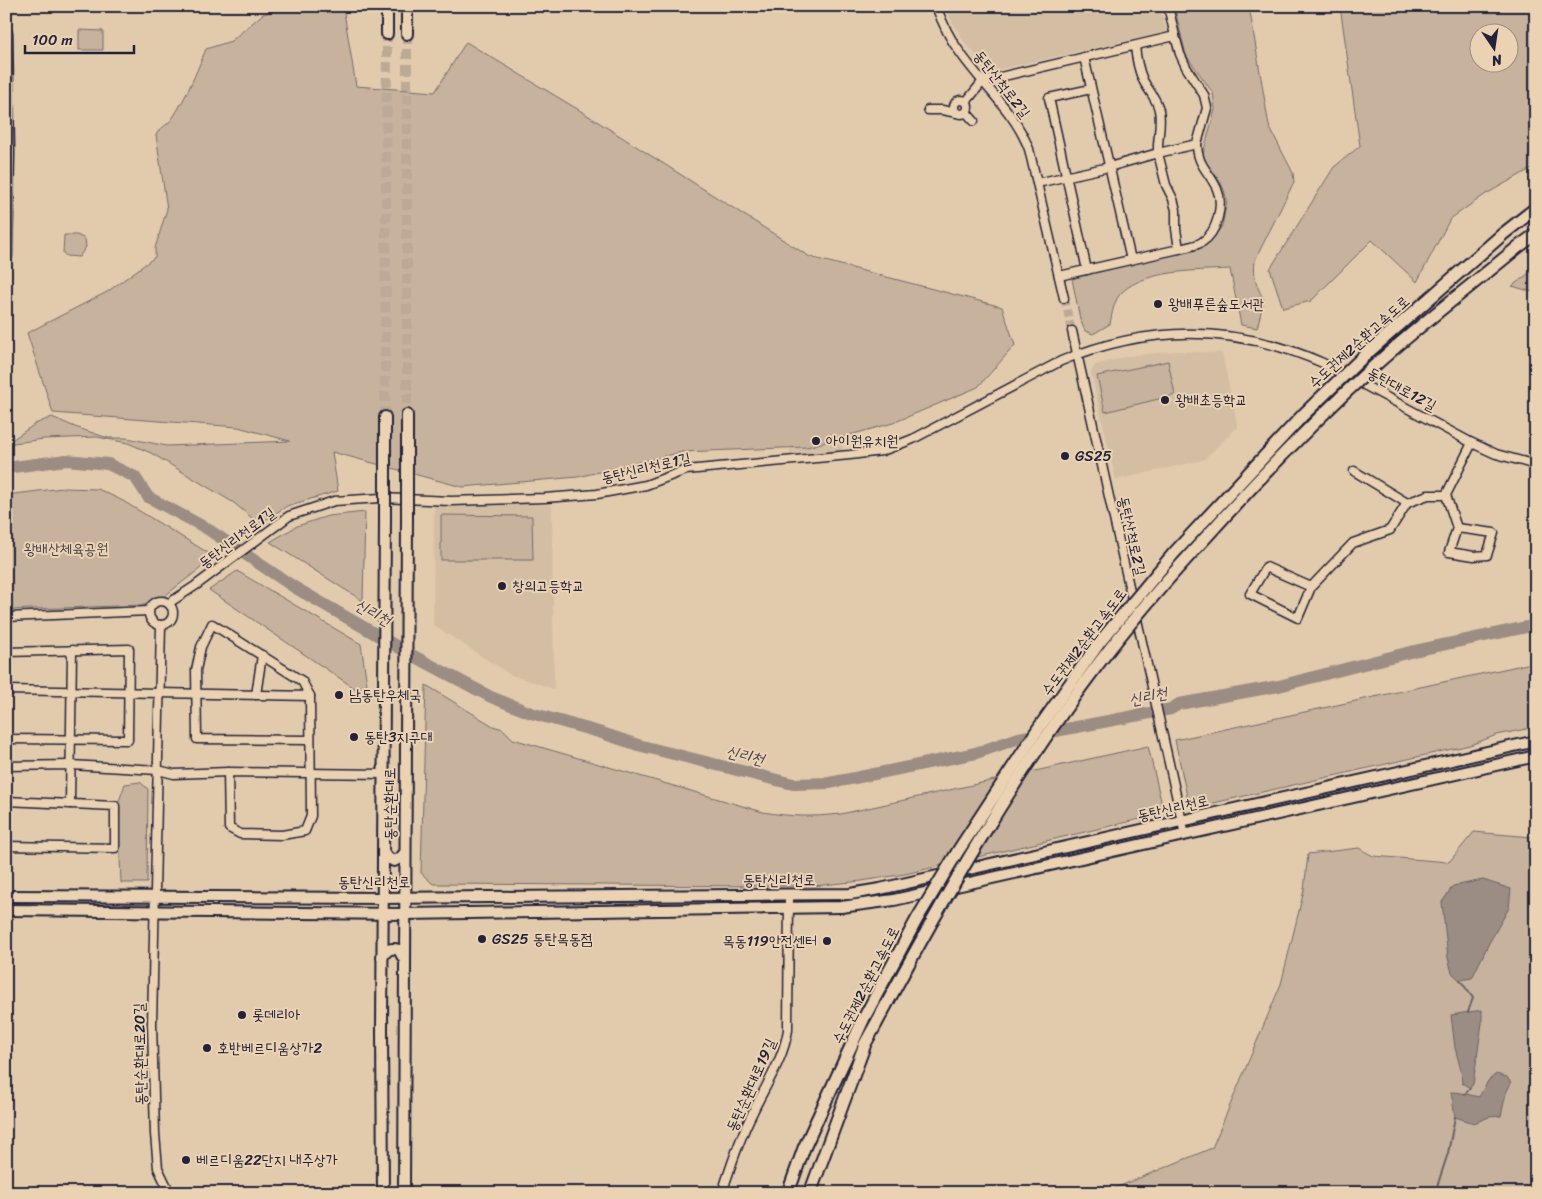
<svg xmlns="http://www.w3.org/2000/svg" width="1542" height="1199" font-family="Sriracha,'Poor Story',sans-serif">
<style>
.built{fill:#d3bea4}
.green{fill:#c6b29d;stroke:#746a6c;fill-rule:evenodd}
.water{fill:#9b8d83;stroke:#6b6266}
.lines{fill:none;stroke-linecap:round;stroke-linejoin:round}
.stream{stroke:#6b6266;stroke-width:2}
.river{stroke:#9b8d83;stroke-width:12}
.minor-tunnel{stroke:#bca996;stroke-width:8;stroke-dasharray:8 4;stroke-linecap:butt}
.major-tunnel{stroke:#bca996;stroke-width:10;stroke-dasharray:10 5;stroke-linecap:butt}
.minor-casing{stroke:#22223b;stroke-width:11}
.major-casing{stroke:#22223b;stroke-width:14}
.highway-casing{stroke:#22223b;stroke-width:15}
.minor{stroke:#ead2b2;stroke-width:8}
.major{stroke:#ead2b2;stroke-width:10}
.highway{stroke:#ead2b2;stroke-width:11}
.major-bridge-casing{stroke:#22223b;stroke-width:14;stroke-linecap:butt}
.highway-bridge-casing{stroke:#22223b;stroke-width:15;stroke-linecap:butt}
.major-bridge{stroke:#ead2b2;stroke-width:10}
.highway-bridge{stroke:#ead2b2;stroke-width:11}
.poi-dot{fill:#22223b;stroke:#ead2b2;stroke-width:2}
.labels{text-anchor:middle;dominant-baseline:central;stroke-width:4;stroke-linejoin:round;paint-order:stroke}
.street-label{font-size:15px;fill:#22223b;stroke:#ead2b2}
.poi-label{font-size:15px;fill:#22223b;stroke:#ead2b2;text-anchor:start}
.park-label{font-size:15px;fill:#433f4f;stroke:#ead2b2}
.water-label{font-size:16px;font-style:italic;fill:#464251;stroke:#ead2b2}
</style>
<rect width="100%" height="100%" fill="#e2cbad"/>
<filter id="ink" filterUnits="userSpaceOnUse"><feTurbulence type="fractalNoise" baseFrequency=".02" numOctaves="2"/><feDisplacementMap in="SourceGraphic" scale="10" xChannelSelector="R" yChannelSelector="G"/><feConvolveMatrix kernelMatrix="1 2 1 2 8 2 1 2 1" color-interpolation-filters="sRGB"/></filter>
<g filter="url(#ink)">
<g class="built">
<path d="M 946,6 L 1160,6 L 1167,32 L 992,71 L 965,43 L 950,18 Z"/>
<path d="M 1176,351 L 1222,353 L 1238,427 L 1203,460 L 1116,480 L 1091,373 L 1095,365 L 1128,356 Z"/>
<path d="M 789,430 L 842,430 L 843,452 L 790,454 Z"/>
<path d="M 434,504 L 552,505 L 554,689 L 511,675 L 433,625 Z"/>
</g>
<g class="green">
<path d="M 291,6 L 343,6 L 356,86 L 435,92 L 466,42 L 584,113 L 810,257 L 1002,307 L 1015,345 L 978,387 L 893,423 L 807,447 L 682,452 L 578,477 L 462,487 L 332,452 L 338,491 L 287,506 L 259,524 L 234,503 L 151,453 L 128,443 L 97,437 L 44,439 L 6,444 L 35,424 L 52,417 L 75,427 L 108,438 L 127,438 L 167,446 L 290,441 L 238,427 L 53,413 L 27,333 L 107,292 L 155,257 L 155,248 L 167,209 L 156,135 C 160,127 167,126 172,119 C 186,98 196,73 206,49 L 231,41 L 263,14 Z"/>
<path d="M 1174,6 L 1249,6 L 1269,126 L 1293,173 L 1294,182 L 1255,260 C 1253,276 1256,286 1264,300 L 1257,328 L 1241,325 L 1230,269 C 1198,271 1147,269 1122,292 C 1114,299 1112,314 1110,324 L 1093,334 L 1085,331 L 1080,319 L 1072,279 L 1206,244 L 1215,236 L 1222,226 L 1227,201 L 1224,190 L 1220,181 L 1207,164 L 1203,154 L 1215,109 L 1213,93 L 1186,55 Z"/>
<path d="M 1340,6 L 1536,6 L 1536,166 L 1486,194 L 1450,219 L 1417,282 L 1372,240 L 1311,301 L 1283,308 L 1270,269 L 1334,167 L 1360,146 ZM 1480,32 L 1510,32 L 1510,62 L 1480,62 Z"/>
<path d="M 79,30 L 103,31 L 103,50 L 79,50 Z"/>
<path d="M 64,235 L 77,235 L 85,239 L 86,247 L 79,257 L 66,256 L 63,253 Z"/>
<path d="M 1536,268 L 1536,293 L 1512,286 Z"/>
<path d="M 1168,361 L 1175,395 L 1105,412 L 1097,376 Z"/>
<path d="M 63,488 L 98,489 L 123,501 L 215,557 L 162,598 L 144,605 L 6,610 L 6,495 Z"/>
<path d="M 365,512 L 363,601 L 270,542 L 297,526 L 328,516 Z"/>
<path d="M 441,515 L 532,516 L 533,560 L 441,560 Z"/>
<path d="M 237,571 L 361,644 L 369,698 L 209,590 Z"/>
<path d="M 1536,662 L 1536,727 L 1497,735 L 1470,745 L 1196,807 L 1188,801 L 1175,740 Z"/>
<path d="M 426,685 L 493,726 L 503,729 L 513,739 L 763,812 C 792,817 812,817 841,814 L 1148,746 L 1162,805 L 1153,816 L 905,874 L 862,881 L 813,886 L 769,886 L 433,884 L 421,873 Z"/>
<path d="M 140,782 L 148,789 L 147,883 L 121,883 L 118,804 L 125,784 Z"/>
<path d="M 1474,832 L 1532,837 L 1536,832 L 1536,1193 L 1103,1193 L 1212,1148 L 1281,984 L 1304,890 L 1308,854 L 1359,848 L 1373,856 L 1449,862 Z"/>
</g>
<g class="water">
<path d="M 1483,880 L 1511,889 L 1509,908 L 1489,943 L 1472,978 L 1460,980 L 1452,973 L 1448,958 L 1442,902 L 1453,886 Z"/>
<path d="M 1482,1010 L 1482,1023 L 1473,1084 L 1470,1088 L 1462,1083 L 1461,1070 L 1455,1048 L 1451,1015 Z"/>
<path d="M 1496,1074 L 1507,1077 L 1511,1083 L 1506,1093 L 1501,1116 L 1489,1117 L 1474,1123 L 1455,1117 L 1451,1092 C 1461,1092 1469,1095 1479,1097 L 1488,1081 Z"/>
</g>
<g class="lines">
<g class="stream">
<path d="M 1460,980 L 1473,998 L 1468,1012"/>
<path d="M 1465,1094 L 1470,1088"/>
<path d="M 1435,1193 L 1448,1153 L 1455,1117"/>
</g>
<path class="river" d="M 6,468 L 66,460 L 108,464 L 135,477 L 148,497 L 206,528 L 294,587 L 410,654 L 491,697 L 531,713 L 602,733 L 638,745 L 793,784 L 829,783 L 850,779 L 976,753 L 1019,738 L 1171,709 L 1179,704 L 1279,686 L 1414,651 L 1536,625"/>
<path class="minor-tunnel" d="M 1064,298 L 1072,331"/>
<g class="major-tunnel">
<path d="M 407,34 L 407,415"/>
<path d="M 385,417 L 387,34"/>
</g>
<g class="minor-casing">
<g id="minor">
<path d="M 936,6 C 942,22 949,38 959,51 C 982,85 1014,110 1029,149 L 1064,298"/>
<path d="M 1084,57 L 1131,260"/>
<circle cx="961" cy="107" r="7"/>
<path d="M 966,102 L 983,81 L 1175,36 L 1168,6"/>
<path d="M 928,110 L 942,110 L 957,113"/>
<path d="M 966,112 L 974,121"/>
<path d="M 1037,183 L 1109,167 L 1158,153 C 1157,139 1162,124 1159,110 C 1157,99 1148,90 1143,80 C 1138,69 1136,57 1135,46"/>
<path d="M 1179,249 C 1187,247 1196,246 1202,242 C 1217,233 1224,205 1217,189 C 1209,171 1197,165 1197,144"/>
<path d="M 1087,270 L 1049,98 L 1091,89"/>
<path d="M 1059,276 L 1179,249 L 1176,229 L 1176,210 L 1173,199 L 1166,185 L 1158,153 L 1197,144 L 1207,108 L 1204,95 L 1186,67 L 1180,54 L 1175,36"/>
<path d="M 1072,331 L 1133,604"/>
<path d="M 1354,471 L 1407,503 L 1428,495 L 1446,495"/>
<path d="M 1457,528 L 1494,533 L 1487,555 L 1474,556 L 1449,552 L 1457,528 L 1446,495 L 1472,443"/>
<path d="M 1311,587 L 1298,618 L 1250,594 L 1266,567 L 1311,587 L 1353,543 L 1390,530 L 1407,503"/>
<circle cx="161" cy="613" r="12"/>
<path d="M 169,603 L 195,586 L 289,516 L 334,501 L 381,498 L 451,501 L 545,498 L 597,494 L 646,485 L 686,470 L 850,455 L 882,451 L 913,439 L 1061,361 C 1149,324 1237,325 1323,363 L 1472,443 L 1496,454 L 1536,465"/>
<path d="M 1136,615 L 1185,835"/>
<path d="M 6,617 L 149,611"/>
<path d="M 161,625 L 152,1024 L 155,1134 L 158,1168 L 170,1193"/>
<path d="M 6,630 L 7,617"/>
<path d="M 6,652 L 129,649 L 128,740 L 6,739"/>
<path d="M 6,690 L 310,696"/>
<path d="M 256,695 L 262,655"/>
<path d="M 6,766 L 71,765 L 158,770 L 174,774 L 228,772 L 383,774"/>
<path d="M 228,772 L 229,828 L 240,834 L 282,835 L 305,831 L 311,816 L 310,696 L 302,681 L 212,624 L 201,647 L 196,670 L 197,739 L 310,740"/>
<path d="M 6,801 L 115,806 L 115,848 L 6,846"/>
<path d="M 70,804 L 72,650"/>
<path d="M 722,1193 C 731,1166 739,1139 752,1114 C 765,1086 783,1061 788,1030 L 789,895"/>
</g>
</g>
<g class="major-casing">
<g id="major">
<path d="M 387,34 L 387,6"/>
<path d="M 407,34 L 407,6"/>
<path d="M 407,484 L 407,415"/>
<path d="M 385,485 L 385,417"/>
<path d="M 383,851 L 388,858 L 394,861 L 400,858 L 405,853"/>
<path d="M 6,896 L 382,898 L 850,894 L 880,889 L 1536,741"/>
<path d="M 6,910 L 405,914 L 841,907 L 894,900 L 1536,756"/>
<path d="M 382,957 C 387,950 390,947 399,950 L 404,959"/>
<path d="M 383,1193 L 382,1030 L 385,519"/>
<path d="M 404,1193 L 407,518"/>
</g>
</g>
<g class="highway-casing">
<g id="highway">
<path d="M 6,34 L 8,153 L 6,256"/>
<path d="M 1503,234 L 1536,208"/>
<path d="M 1518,247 L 1536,234"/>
<path d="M 788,1193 L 804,1148 L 864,1018"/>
<path d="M 810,1193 L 865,1044 L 876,1024"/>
</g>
</g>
<use href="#minor" class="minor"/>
<use href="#major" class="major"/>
<use href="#highway" class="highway"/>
<g class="major-bridge-casing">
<g id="major-bridge">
<path d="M 407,518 L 407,484"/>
<path d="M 385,519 L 385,485"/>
</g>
</g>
<g class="highway-bridge-casing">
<g id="highway-bridge">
<path d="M 864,1018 L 917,919 L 958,851 L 1038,729 L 1099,643 L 1174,553 L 1303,415 L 1365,355 L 1503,234"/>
<path d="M 876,1024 C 943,898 1015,773 1102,659 C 1135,616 1171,575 1208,535 C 1260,477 1315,420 1373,367 C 1419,325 1470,287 1518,247"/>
</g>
</g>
<use href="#major-bridge" class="major-bridge"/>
<use href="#highway-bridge" class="highway-bridge"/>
</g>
</g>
<g class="poi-dot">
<circle cx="1158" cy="304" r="5"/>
<circle cx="1165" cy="400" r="5"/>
<circle cx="816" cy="441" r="5"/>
<circle cx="1065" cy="456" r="5"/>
<circle cx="502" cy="586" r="5"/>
<circle cx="339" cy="695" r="5"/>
<circle cx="354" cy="737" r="5"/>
<circle cx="482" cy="939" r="5"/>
<circle cx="827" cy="941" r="5"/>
<circle cx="242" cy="1015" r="5"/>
<circle cx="207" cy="1048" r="5"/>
<circle cx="186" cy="1160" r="5"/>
</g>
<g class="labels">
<g class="street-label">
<text transform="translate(1002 84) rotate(52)">동탄산척로2길</text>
<text transform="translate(1359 342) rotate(-42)">수도권제2순환고속도로</text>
<text transform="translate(1402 389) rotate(28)">동탄대로12길</text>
<text transform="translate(646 468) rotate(-13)">동탄신리천로1길</text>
<text transform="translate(1132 536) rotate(77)">동탄산척로2길</text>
<text transform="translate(237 538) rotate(-37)">동탄신리천로1길</text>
<text transform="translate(1084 642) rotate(-53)">수도권제2순환고속도로</text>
<text transform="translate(390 804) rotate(-90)">동탄순환대로</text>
<text transform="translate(1173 808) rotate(-13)">동탄신리천로</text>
<text x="779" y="880">동탄신리천로</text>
<text x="374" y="882">동탄신리천로</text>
<text transform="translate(866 985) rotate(-63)">수도권제2순환고속도로</text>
<text transform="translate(140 1054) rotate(-91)">동탄순환대로20길</text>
<text transform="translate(751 1085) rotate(-66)">동탄순환대로19길</text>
</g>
<g class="poi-label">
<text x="1168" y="304">왕배푸른숲도서관</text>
<text x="1175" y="400">왕배초등학교</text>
<text x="826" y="441">아이원유치원</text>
<text x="1075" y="456">GS25</text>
<text x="512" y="586">창의고등학교</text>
<text x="349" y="695">남동탄우체국</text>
<text x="364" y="737">동탄3지구대</text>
<text x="492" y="939">GS25 동탄목동점</text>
<text x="817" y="941" text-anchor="end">목동119안전센터</text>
<text x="252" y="1015">롯데리아</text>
<text x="217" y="1048">호반베르디움상가2</text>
<text x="196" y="1160">베르디움22단지 내주상가</text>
</g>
<g class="park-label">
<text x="66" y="549">왕배산체육공원</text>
</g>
<g class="water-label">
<text transform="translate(373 612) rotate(29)">신리천</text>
<text transform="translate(1148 696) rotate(-11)">신리천</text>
<text transform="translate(745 755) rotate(14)">신리천</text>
</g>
</g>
<rect width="1542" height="1199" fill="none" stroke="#ead2b2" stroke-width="25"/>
<rect x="12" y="12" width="1517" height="1174" fill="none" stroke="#22223b" stroke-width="2" filter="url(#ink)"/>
<g transform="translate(1494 48) rotate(167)"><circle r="24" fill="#ead2b2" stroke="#9a8c82"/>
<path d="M0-4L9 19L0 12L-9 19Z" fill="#22223b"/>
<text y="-8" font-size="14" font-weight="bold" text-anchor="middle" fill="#22223b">N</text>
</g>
<path d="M25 45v8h109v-8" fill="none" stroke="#22223b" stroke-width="2.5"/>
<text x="32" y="45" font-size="15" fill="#22223b" stroke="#ead2b2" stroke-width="4" paint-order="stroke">100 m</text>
</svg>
